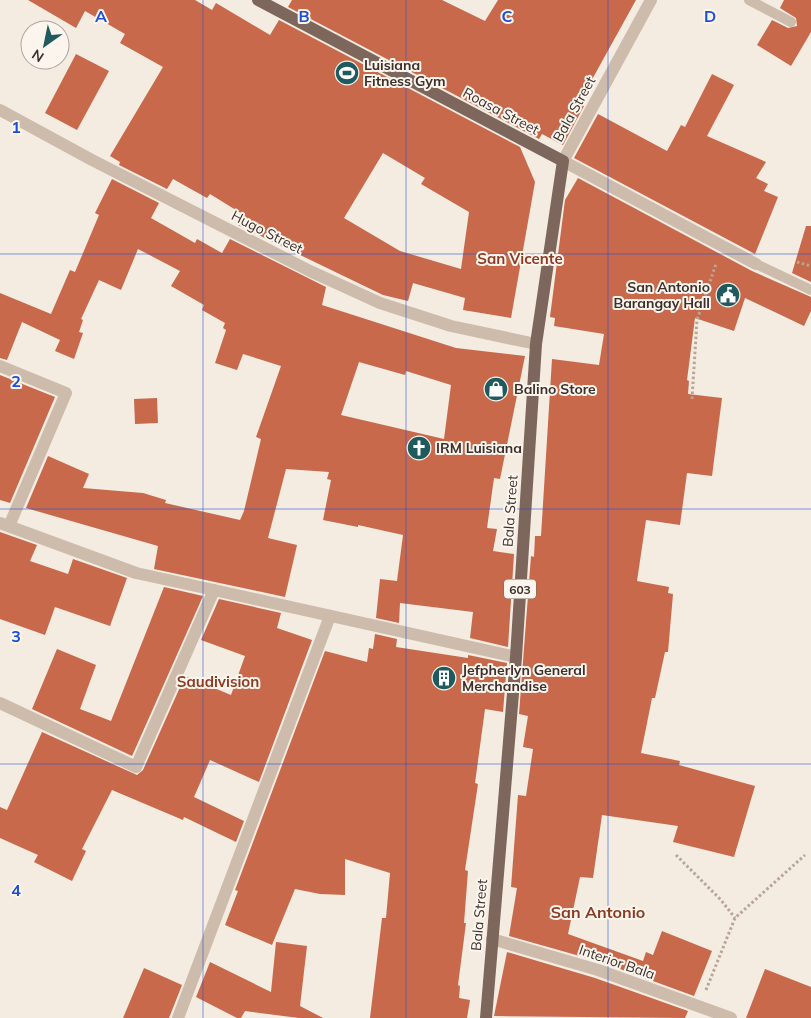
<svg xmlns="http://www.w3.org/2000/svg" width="811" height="1018" font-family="Mulish,sans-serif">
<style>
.building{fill:#c8694b;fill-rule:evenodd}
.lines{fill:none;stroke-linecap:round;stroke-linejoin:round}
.path{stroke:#b9a596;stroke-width:3;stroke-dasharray:2.5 2.5;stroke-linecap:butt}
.lane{stroke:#cdbbac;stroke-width:10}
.street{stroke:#cdbbac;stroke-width:12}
.primary{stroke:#7d675c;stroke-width:12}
.grid{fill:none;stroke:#1d4ed8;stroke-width:1;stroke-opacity:0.55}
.labels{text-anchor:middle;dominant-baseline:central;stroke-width:4;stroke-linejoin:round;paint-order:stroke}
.shield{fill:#fbf5ee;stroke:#756b66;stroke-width:1}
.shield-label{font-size:12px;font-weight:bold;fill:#3b302b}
.poi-label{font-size:14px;font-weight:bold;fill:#3b302b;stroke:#fbf5ee;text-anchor:start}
.street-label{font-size:14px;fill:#3b302b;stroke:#fbf5ee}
.neighbourhood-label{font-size:15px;font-weight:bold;fill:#8c3b22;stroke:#fbf5ee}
.quarter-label{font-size:16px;font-weight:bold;fill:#8c3b22;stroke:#fbf5ee}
.grid-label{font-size:16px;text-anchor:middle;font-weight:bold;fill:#1d4ed8;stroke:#fbf5ee;stroke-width:4;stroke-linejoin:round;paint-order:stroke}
</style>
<rect width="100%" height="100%" fill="#f4ebe1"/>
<g class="building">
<path d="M 28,0 L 195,0 L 212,10 L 216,3 L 270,35 L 279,20 L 520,147 L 535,182 L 511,318 L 463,310 L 465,298 L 413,283 L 408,301 L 383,295 L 238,225 L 244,215 L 210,194 L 207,198 L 173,179 L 167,189 L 119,165 L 120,162 L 110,156 L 163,67 L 120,43 L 125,34 L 85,11 L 76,28 ZM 383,153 L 425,178 L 421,184 L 469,212 L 461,269 L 400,251 L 344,218 Z"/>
<path d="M 292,0 L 442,0 L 485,21 L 498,0 L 636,0 L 579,103 L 584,106 L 563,145 L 542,134 L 539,139 L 288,7 Z"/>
<path d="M 784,0 L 811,0 L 811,32 L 791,66 L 757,45 L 772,20 L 788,28 L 797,26 L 796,18 L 780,8 Z"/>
<path d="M 76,54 L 109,71 L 77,130 L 45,113 Z"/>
<path d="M 712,74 L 734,85 L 707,136 L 766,162 L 756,178 L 768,184 L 764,191 L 778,197 L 755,254 L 574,158 L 598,114 L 667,151 L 681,125 L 685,127 Z"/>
<path d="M 578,178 L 752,271 L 811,297 L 811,311 L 804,326 L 745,298 L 734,331 L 695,318 L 687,380 L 689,381 L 688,394 L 722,398 L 712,476 L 687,473 L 680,525 L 646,520 L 637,581 L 669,587 L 668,593 L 673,594 L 668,652 L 665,652 L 655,698 L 652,698 L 641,753 L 680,761 L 679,765 L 755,786 L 734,857 L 673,842 L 678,826 L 602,815 L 593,878 L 580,877 L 568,934 L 643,961 L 646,952 L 653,955 L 662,931 L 712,951 L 694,996 L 601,962 L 509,936 L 517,888 L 511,887 L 518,795 L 526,796 L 533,749 L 523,747 L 528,716 L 519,714 L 531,556 L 534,557 L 535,536 L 541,536 L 552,359 L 599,365 L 604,334 L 554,326 L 555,318 L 550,317 L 565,200 Z"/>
<path d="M 112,179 L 159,203 L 151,218 L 195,243 L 197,239 L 222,253 L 230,239 L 326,287 L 322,305 L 456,348 L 525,356 L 500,479 L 494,478 L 487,528 L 497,529 L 493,551 L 514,554 L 508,647 L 470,638 L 473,612 L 400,603 L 399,623 L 376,618 L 380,579 L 397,581 L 403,535 L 358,525 L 358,527 L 323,520 L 331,480 L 327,479 L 329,472 L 286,469 L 268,538 L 297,545 L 285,597 L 154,569 L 158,546 L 26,508 L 48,456 L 89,474 L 83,488 L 143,493 L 166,500 L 165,503 L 240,520 L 244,511 L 261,439 L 256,437 L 281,366 L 243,354 L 237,370 L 215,363 L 226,330 L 223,328 L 225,323 L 202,310 L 204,305 L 171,286 L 180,271 L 138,249 L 121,290 L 99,280 L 81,319 L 83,320 L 79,332 L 83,333 L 74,359 L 55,351 L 60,340 L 22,322 L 7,360 L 0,358 L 0,293 L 51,314 L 70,270 L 75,272 L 99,215 L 95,213 ZM 359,362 L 405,375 L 406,371 L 451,385 L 444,439 L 341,415 Z"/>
<path d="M 806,226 L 811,226 L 811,282 L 792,273 Z"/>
<path d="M 0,375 L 55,397 L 10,503 L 0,500 Z"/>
<path d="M 157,398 L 158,423 L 135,424 L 134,399 Z"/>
<path d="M 0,532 L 37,545 L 30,561 L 68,574 L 73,559 L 127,578 L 110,626 L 55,607 L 45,635 L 0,619 Z"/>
<path d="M 164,587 L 203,596 L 132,756 L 32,709 L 57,649 L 96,665 L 80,709 L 111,721 Z"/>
<path d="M 219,599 L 281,613 L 277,628 L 312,640 L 259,782 L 210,760 L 194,797 L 244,821 L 236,842 L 184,817 L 183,820 L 112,790 L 82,849 L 86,851 L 72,881 L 34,862 L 38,855 L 0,838 L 0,807 L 7,810 L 42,732 L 137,775 L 143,770 L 185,676 L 231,695 L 245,656 L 201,640 Z"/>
<path d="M 375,634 L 397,639 L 396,647 L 468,658 L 468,655 L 507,663 L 503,712 L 485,709 L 475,783 L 478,784 L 465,870 L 468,871 L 464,923 L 466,923 L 458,985 L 460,986 L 459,998 L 470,1000 L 467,1018 L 370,1018 L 382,918 L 386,918 L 390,873 L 345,859 L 345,895 L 320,894 L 295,889 L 272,945 L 225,925 L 238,891 L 235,890 L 325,651 L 367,662 L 369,648 L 373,649 Z"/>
<path d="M 276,942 L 307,946 L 300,1006 L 323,1018 L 299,1018 L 245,1011 L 241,1018 L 237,1018 L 196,997 L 210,962 L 271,992 Z"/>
<path d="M 507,952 L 595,978 L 688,1011 L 685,1018 L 494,1016 Z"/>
<path d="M 144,968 L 182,985 L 169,1018 L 123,1018 Z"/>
<path d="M 765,969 L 811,987 L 811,1018 L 746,1018 Z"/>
</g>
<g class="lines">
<g class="path">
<path d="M 797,262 L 811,266"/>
<path d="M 692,399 L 697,320 L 716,264"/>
<path d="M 676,855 L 721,900 L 735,918"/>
<path d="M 706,990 L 735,918 L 805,855"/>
</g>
<g class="lane">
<path d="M 749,0 L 791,22"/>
<path d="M 756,264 L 811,290"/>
</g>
<g class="street">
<path d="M 651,0 L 563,161 L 756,264"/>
<path d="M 0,110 L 92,160 L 310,271 L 380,303 L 451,326 L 536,344"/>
<path d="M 0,366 L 66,393 L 9,526"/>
<path d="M 0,523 L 136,573 L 214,590"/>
<path d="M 0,703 L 136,767 L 214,590 L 516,657"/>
<path d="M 492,939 L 598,970 L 731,1018"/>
<path d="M 178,1018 L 330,616"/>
</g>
<path class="primary" d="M 258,0 L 563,161 L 536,344 L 516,657 L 486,1018"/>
</g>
<path class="grid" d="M 203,0 L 203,1018M 406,0 L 406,1018M 608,0 L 608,1018M 0,254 L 811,254M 0,509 L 811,509M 0,764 L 811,764"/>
<defs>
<g id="stadium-disc" transform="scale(1.25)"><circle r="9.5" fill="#1f5a5e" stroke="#fbf5ee"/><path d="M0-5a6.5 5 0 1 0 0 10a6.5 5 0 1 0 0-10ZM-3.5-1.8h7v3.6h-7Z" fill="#fff"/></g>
<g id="civic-disc" transform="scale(1.25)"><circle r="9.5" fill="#1f5a5e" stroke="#fbf5ee"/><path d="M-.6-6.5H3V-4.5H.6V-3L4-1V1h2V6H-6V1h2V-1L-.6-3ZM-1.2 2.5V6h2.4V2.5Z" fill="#fff"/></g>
<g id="shop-disc" transform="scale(1.25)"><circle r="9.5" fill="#1f5a5e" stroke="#fbf5ee"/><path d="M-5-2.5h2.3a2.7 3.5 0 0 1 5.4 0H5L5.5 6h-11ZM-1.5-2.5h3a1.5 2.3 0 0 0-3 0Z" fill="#fff"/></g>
<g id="church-disc" transform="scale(1.25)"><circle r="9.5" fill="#1f5a5e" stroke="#fbf5ee"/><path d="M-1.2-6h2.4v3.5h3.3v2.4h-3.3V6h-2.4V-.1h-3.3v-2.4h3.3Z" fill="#fff"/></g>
<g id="building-disc" transform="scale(1.25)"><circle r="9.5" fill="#1f5a5e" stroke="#fbf5ee"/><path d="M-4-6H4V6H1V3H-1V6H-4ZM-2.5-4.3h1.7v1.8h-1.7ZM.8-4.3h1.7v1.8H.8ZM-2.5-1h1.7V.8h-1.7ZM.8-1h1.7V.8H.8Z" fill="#fff"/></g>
</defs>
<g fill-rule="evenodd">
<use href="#stadium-disc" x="347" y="73"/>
<use href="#civic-disc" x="728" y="295"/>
<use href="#shop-disc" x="496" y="389"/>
<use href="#church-disc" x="419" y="448"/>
<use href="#building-disc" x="444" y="678"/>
</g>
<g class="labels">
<rect class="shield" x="504" y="579.5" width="32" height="19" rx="4"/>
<g class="shield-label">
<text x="520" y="589">603</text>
</g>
<g class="poi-label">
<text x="364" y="65">Luisiana<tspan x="364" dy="16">Fitness Gym</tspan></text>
<text x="710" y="287" text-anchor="end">San Antonio<tspan x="710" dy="16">Barangay Hall</tspan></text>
<text x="514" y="389">Balino Store</text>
<text x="436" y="448">IRM Luisiana</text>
<text x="462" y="670">Jefpherlyn General<tspan x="462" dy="16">Merchandise</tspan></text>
</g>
<g class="street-label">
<text transform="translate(574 109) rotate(-61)">Bala Street</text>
<text transform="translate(501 111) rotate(28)">Roasa Street</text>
<text transform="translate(267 232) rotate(27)">Hugo Street</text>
<text transform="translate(510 511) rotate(-86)">Bala Street</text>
<text transform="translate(479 915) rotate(-85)">Bala Street</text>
<text transform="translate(617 962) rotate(19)">Interior Bala</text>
</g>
<g class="neighbourhood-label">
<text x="520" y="258">San Vicente</text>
<text x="218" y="681">Saudivision</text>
</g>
<g class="quarter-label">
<text x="598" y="912">San Antonio</text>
</g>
</g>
<g class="grid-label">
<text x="101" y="22">A</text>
<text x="304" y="22">B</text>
<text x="507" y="22">C</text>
<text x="710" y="22">D</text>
<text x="16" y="133">1</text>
<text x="16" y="387">2</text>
<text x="16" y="642">3</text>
<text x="16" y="896">4</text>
</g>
<g transform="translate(45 45) rotate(213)"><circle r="24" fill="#fbf5ee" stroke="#aea6a0"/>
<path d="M0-4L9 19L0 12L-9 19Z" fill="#1f5a5e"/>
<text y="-8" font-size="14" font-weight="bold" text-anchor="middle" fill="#3b302b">N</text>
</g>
</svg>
